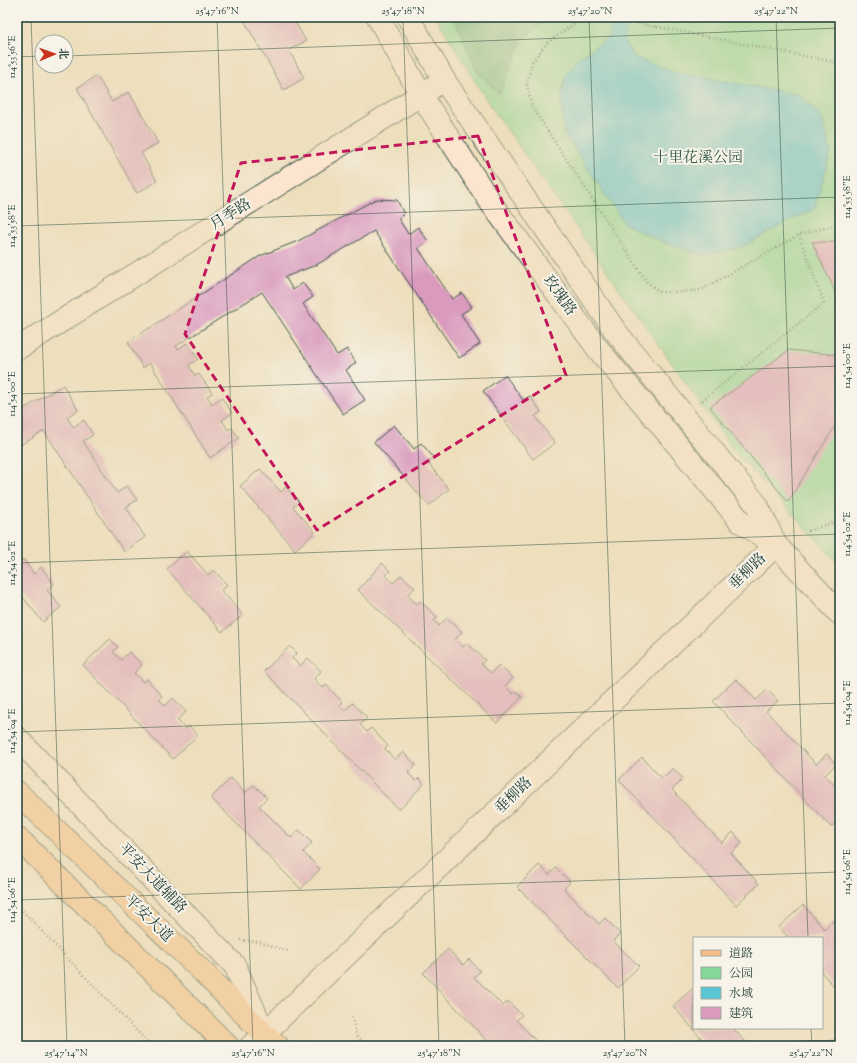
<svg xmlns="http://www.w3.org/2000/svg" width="857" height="1063" font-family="'Sorts Mill Goudy','Noto Serif SC',serif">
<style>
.green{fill:#85d798;stroke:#528a66}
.forest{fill:#6cb880;stroke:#467a5a}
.water{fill:#5ac5d3;stroke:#3c8184}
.building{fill:#d99abe}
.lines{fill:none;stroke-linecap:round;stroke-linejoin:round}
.secondary-casing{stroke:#3e5548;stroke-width:24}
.primary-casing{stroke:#3e5548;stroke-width:24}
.path{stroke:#3e5548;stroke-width:2.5;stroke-dasharray:1 3;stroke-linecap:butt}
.secondary{stroke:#fbe5cf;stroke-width:22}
.primary{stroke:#f6be87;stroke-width:22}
.marked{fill:none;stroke:#c2185b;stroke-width:3;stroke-dasharray:8 5;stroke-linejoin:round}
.ticks{fill:none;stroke:#1f3d34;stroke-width:1;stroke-opacity:0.45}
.labels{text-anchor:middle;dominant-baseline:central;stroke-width:4;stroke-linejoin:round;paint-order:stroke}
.park-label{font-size:15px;fill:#335c48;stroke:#f7f3e8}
.street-label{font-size:15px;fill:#1f3d34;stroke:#f7f3e8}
.neatline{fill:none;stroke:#1f3d34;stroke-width:1.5}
.ticks-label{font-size:10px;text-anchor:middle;fill:#1f3d34}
</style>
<rect width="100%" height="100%" fill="#f7f3e8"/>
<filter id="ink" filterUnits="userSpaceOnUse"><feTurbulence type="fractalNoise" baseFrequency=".025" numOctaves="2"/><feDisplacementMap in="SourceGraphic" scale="8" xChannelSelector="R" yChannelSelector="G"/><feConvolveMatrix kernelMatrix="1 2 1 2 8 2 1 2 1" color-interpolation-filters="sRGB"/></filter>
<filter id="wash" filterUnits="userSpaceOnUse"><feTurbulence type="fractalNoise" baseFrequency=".012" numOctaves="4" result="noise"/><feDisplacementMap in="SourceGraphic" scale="16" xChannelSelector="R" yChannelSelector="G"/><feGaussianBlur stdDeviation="0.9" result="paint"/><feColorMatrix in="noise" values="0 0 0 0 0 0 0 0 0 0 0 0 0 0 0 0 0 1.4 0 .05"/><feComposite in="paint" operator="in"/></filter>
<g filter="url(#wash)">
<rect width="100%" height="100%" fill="#eddebc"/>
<path class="green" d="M 436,17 L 840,17 L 840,565 L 733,450 L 489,104 Z"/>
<path class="forest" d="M 454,17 L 549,17 L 524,37 L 499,94 L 477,71 Z"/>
<path class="water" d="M 616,17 L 632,17 L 623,40 L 634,57 L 675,72 L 800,95 L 821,116 L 831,152 L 814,209 L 785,223 L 742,247 L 703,256 L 661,241 L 625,224 L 564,133 L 562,110 L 562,92 L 566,75 L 578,59 L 608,38 Z"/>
<g id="blocks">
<g class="building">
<path d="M 242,17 L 292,17 L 306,41 L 289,50 L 304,78 L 284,90 Z"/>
<path d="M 97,76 L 112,102 L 129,92 L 158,143 L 141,153 L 157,181 L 137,193 L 77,88 Z"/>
<path d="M 376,199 L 397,200 L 404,214 L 398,218 L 408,234 L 418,227 L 428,241 L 418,248 L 452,299 L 462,293 L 472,307 L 461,314 L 480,344 L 459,358 L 374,231 L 316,265 L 285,277 L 293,290 L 303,283 L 313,297 L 303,304 L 337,355 L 347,349 L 356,363 L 346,370 L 365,400 L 343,414 L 262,292 L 176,346 L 178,349 L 187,343 L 198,359 L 189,365 L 195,376 L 199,374 L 212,393 L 207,396 L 212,404 L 222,398 L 232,413 L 222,420 L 228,430 L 232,428 L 239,438 L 210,458 L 150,363 L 143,368 L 128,342 L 260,256 L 298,241 Z"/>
<path d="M 812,242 L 840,242 L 840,302 Z"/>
<path d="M 789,350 L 838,355 L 840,361 L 840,418 L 788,502 L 710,407 Z"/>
<path d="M 505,375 L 523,400 L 530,396 L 541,412 L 535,416 L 555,443 L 533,459 L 483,391 Z"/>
<path d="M 63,385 L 78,410 L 67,417 L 73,427 L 84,420 L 93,435 L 83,441 L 117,493 L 127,486 L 137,500 L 126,507 L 145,537 L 124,552 L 44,431 L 17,447 L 17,413 Z"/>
<path d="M 394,425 L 414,449 L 421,443 L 434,458 L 428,463 L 449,489 L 429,506 L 374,442 Z"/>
<path d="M 260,469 L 281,492 L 286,487 L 299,502 L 293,507 L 315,532 L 295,550 L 240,486 Z"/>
<path d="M 187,551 L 208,575 L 214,570 L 227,585 L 221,590 L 243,615 L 222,632 L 167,569 Z"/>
<path d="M 23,559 L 34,574 L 41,567 L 54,584 L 47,590 L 61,607 L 43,622 L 17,590 L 17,564 Z"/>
<path d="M 382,563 L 390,571 L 385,575 L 393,583 L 401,575 L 415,588 L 407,595 L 417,604 L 420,601 L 437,617 L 434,621 L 439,626 L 447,618 L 462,632 L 455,640 L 463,647 L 467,643 L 485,660 L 481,664 L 491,673 L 499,665 L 513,678 L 505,686 L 513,694 L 516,691 L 522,697 L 497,723 L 358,590 Z"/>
<path d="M 110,639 L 118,647 L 113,652 L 121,660 L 129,652 L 142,665 L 134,673 L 143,682 L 147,679 L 162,696 L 159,699 L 165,706 L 173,698 L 186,712 L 177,720 L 186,729 L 189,726 L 198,735 L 173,759 L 83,665 Z"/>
<path d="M 290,646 L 297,653 L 292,658 L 300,666 L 308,658 L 321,671 L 314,679 L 323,688 L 326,685 L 342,702 L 339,705 L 344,711 L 353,703 L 367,718 L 360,725 L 367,732 L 371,728 L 388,746 L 385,749 L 395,760 L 403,752 L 416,765 L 408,773 L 416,781 L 419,778 L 424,784 L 399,810 L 264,671 Z"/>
<path d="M 736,679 L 756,700 L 767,690 L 778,701 L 766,711 L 816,764 L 827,754 L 836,764 L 825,775 L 840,791 L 840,818 L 831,827 L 713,701 Z"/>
<path d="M 642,757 L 662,779 L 673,768 L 683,779 L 672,790 L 722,843 L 733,832 L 742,843 L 731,853 L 759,884 L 736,905 L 619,780 Z"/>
<path d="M 231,778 L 245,793 L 254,785 L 267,798 L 259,806 L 291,838 L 299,830 L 312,843 L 303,852 L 320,869 L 301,889 L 211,798 Z"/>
<path d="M 539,865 L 549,875 L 556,868 L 570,882 L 564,889 L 599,924 L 605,918 L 620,934 L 613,941 L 639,966 L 618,988 L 517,887 Z"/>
<path d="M 803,905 L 824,929 L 835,919 L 840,924 L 840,937 L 836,941 L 840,946 L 840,993 L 822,973 L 822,938 L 789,938 L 779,927 Z"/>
<path d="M 448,949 L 463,965 L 469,959 L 480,971 L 474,977 L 503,1006 L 508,1001 L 522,1015 L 516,1020 L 536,1041 L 531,1046 L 492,1046 L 423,973 Z"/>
<path d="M 694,987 L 694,1028 L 733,1028 L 749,1046 L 708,1046 L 673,1006 Z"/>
<path d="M 17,1039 L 23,1046 L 17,1046 Z"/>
</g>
</g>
</g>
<g filter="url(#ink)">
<use href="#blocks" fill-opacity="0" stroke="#3e5548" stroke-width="1"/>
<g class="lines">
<g class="secondary-casing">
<g id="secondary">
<path d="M 378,17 L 421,95 L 491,203 L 598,349 L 741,522 L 776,545 L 840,614"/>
<path d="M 408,17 L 444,80 L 616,332 L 757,505 L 776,545"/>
<path d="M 17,349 L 433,87"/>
<path d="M 17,738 L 235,966 L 264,1033"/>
<path d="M 251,1046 L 776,545"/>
</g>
</g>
<g class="primary-casing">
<g id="primary">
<path d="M 17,792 L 203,972 L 264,1034 L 278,1046"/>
<path d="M 17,837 L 228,1046"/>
</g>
</g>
<g class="path">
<path d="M 578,17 L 574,24 L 547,43 L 532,62 L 527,85 L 532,107 L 647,282 L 660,292 L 679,292 L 701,290 L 799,235 L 840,224"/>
<path d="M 606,17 L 840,63"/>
<path d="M 656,27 L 658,17"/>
<path d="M 699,403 L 824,303 L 799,235"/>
<path d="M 808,531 L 840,520"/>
<path d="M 17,905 L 151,1046"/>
<path d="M 240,940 L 259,942 L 288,951"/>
<path d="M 352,1017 L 356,1035 L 367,1046"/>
</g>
<use href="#secondary" class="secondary"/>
<use href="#primary" class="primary"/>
</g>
</g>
<path d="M0 0H857V1063H0ZM 478,136 L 566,375 L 317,530 L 185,334 L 241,163 Z" fill="#eddebc" fill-opacity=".55" fill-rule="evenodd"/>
<path class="marked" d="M 478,136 L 566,375 L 317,530 L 185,334 L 241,163 Z"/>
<path class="ticks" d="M 31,17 L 67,1046M 217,17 L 253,1046M 403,17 L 439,1046M 589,17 L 625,1046M 776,17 L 808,938M 66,56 L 840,28M 17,57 L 42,56M 17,226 L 840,197M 17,394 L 840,366M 17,563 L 840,534M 17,732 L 840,703M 17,900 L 840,872M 811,1028 L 812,1046M 672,1046 L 840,1040"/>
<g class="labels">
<g class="park-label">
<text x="698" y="158">十里花溪公园</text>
</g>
<g class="street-label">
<text transform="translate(231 215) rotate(-32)">月季路</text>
<text transform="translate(559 296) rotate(54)">玫瑰路</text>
<text transform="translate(748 572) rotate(-44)">垂柳路</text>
<text transform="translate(514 796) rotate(-44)">垂柳路</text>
<text transform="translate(152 879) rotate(46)">平安大道辅路</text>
<text transform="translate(148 919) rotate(44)">平安大道</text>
</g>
</g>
<rect width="857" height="1063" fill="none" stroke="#f7f3e8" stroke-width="44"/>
<rect x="693" y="937" width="130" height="92" fill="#f7f3e8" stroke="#a1aaa0"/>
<rect x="701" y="950" width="20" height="6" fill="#f6be87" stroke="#a1aaa0"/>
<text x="729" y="957" font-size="12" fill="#1f3d34">道路</text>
<rect x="701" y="967" width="20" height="12" fill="#85d798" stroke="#a1aaa0"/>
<text x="729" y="977" font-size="12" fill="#1f3d34">公园</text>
<rect x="701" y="987" width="20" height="12" fill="#5ac5d3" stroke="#a1aaa0"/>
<text x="729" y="997" font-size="12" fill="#1f3d34">水域</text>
<rect x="701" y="1007" width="20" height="12" fill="#d99abe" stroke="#a1aaa0"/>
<text x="729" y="1017" font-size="12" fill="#1f3d34">建筑</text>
<g transform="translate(54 54) rotate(88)"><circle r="19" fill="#f7f3e8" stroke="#a1aaa0"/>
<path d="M0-3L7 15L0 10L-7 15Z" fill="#c8321e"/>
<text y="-6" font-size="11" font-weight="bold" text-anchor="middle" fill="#1f3d34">北</text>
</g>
<rect x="22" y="22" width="813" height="1019" class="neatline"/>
<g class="ticks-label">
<text x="217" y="14">25°47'16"N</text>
<text x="403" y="14">25°47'18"N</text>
<text x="590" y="14">25°47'20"N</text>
<text x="776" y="14">25°47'22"N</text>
<text transform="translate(11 57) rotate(-90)" y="4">114°53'56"E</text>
<text transform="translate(846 197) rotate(-90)" y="4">114°53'58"E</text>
<text transform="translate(11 226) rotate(-90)" y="4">114°53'58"E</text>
<text transform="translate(846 366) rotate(-90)" y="4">114°54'00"E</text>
<text transform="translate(11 394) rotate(-90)" y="4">114°54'00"E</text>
<text transform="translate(846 534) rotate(-90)" y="4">114°54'02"E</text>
<text transform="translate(11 563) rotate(-90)" y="4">114°54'02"E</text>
<text transform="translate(846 703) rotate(-90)" y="4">114°54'04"E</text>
<text transform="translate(11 731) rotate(-90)" y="4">114°54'04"E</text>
<text transform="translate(846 872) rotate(-90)" y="4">114°54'06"E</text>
<text transform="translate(11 900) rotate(-90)" y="4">114°54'06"E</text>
<text x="66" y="1056">25°47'14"N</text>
<text x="253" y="1056">25°47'16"N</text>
<text x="439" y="1056">25°47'18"N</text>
<text x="625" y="1056">25°47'20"N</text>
<text x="811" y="1056">25°47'22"N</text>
</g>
</svg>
